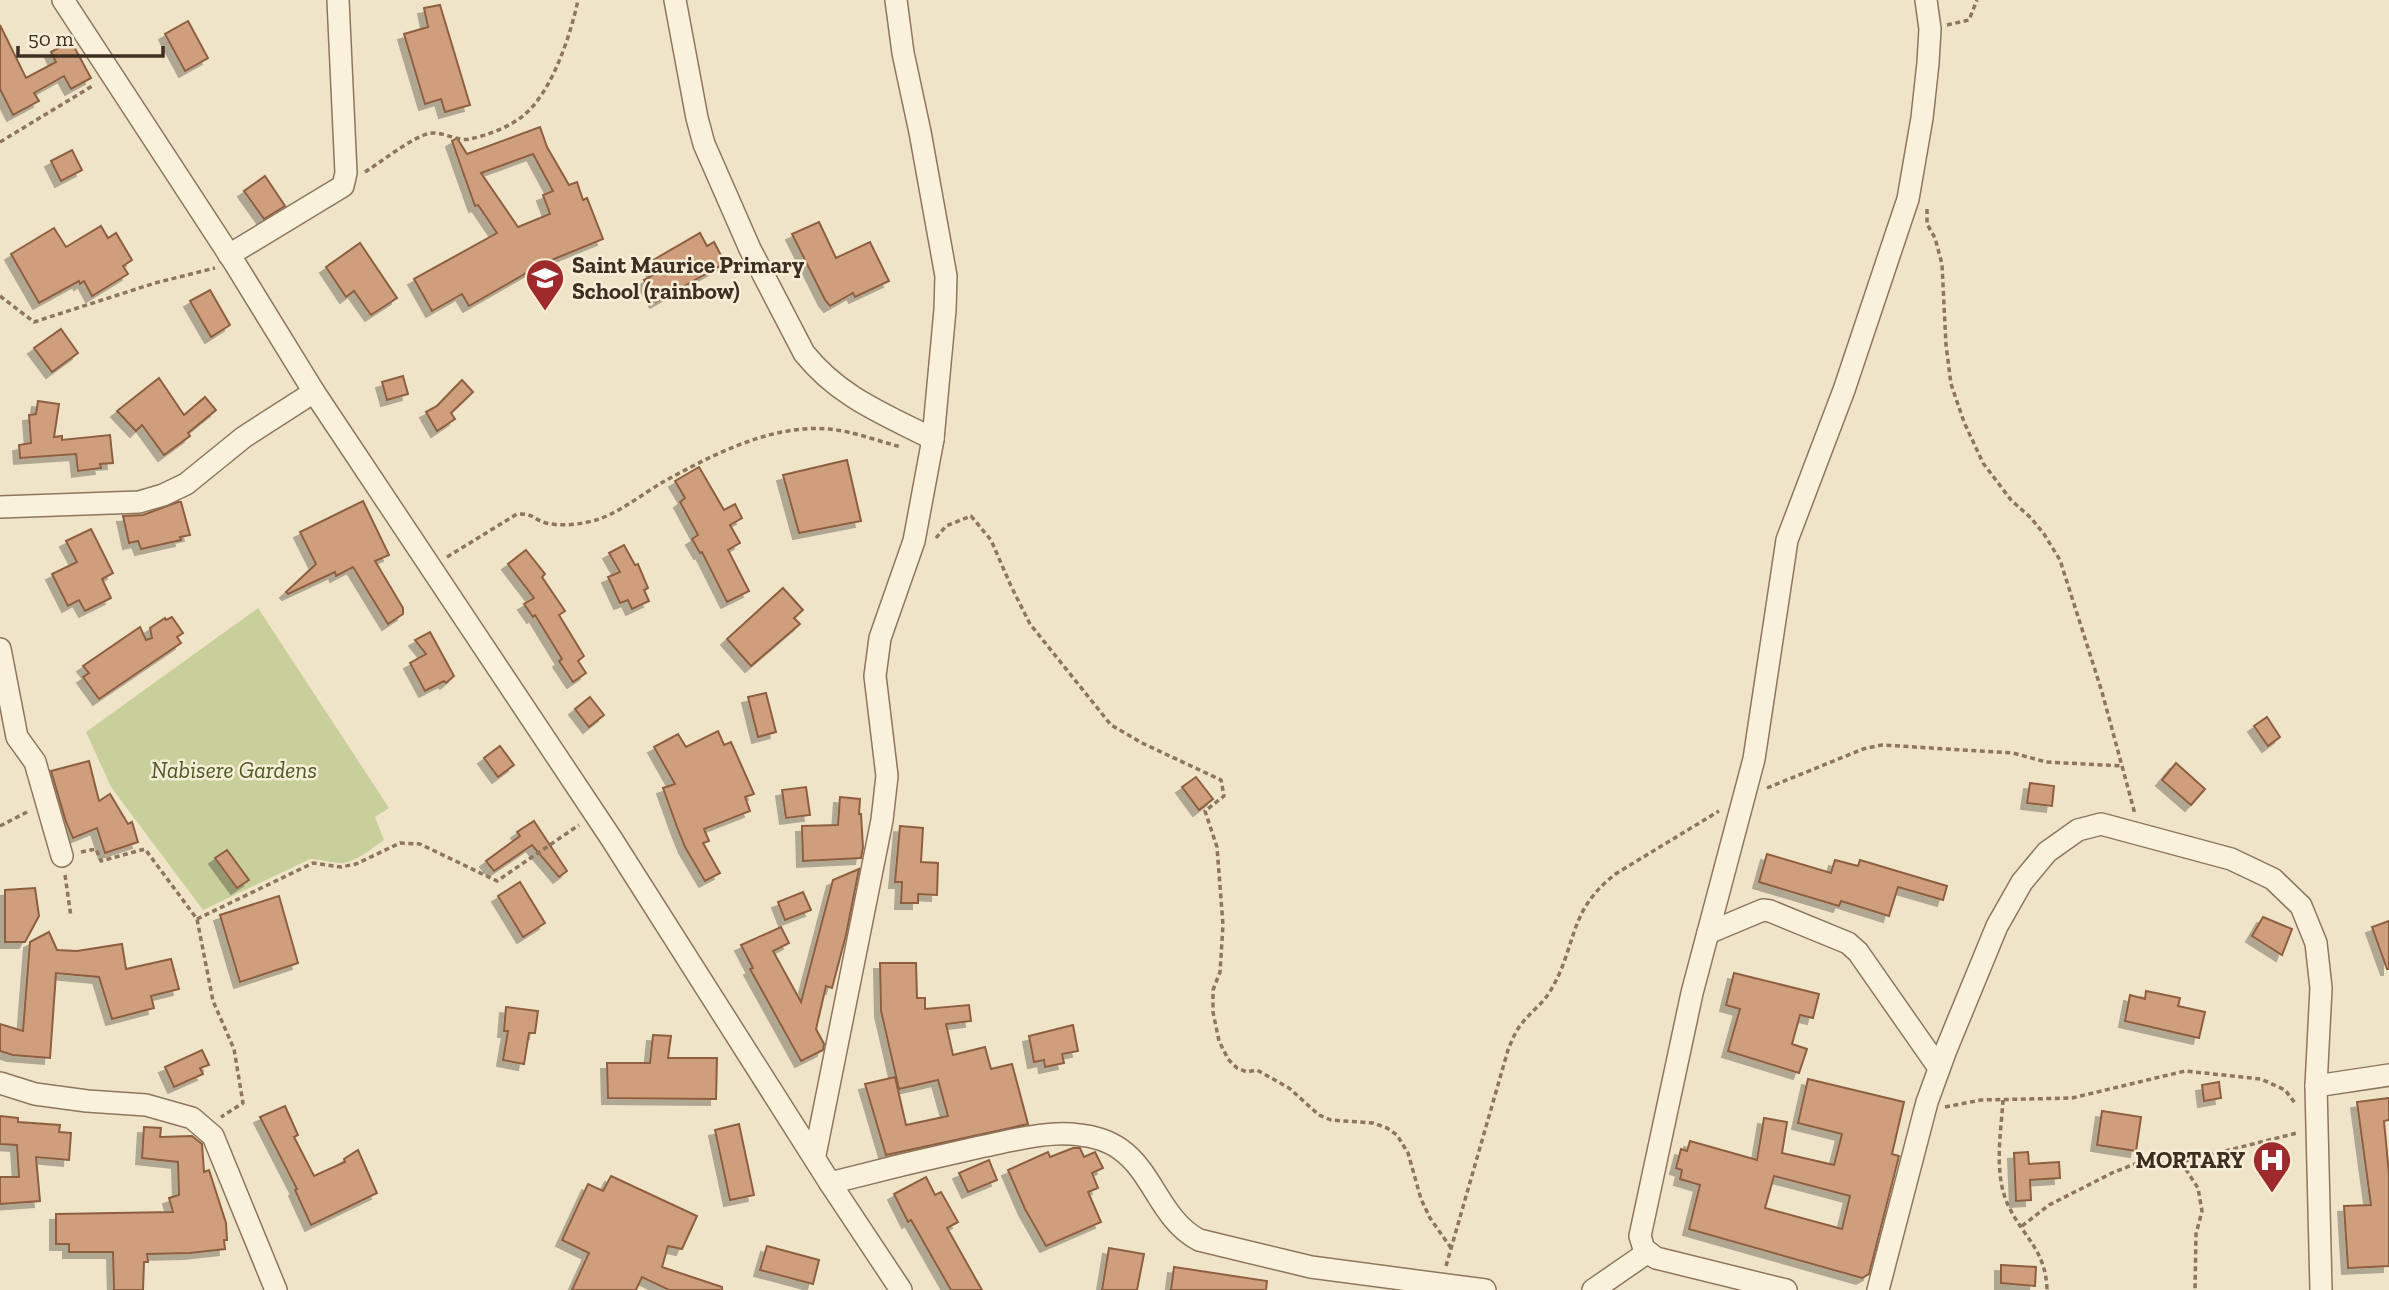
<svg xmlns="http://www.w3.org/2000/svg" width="2389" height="1290" font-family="'Zilla Slab',serif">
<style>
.green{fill:#c9cf9b}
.building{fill:#cf9f7d;stroke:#8d5f41;stroke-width:2;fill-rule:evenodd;filter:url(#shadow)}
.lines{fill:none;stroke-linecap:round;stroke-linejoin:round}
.minor-casing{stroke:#8d765c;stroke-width:24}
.path{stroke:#8d765c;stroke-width:3.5;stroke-dasharray:5 3.5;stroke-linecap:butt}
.minor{stroke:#faf1dc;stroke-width:21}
.labels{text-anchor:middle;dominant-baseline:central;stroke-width:5;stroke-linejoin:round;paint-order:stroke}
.poi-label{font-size:23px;font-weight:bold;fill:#3d2e20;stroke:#f7eed8;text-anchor:start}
.park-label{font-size:23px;font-style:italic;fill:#4d5a26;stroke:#f7eed8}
</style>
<defs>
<filter id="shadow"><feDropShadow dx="-6" dy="6" stdDeviation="0" flood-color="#0004"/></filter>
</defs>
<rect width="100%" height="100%" fill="#f0e4c8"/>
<path class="green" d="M 258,608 L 389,808 L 375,817 L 384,840 C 372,848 359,860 344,863 C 337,864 320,859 310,859 L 203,910 L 111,787 L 86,732 Z"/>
<g class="building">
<path d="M 440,5 L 470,105 L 445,112 L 441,99 L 425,104 L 404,34 L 428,27 L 424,8 Z"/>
<path d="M 188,21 L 208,58 L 185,71 L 165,34 Z"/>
<path d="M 0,25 L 26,78 L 56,62 L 51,52 L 71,41 L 91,78 L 71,89 L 64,76 L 34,93 L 39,101 L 13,115 L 0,89 Z"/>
<path d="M 540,127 L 547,147 L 569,185 L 577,182 L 583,200 L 587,198 L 603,239 L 542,264 L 469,306 L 462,294 L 432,311 L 414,279 L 497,233 L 478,205 L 475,206 L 452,141 L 457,138 L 467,154 ZM 533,154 L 553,191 L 543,195 L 550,214 L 518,227 L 481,173 Z"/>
<path d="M 72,150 L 82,170 L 61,181 L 51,161 Z"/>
<path d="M 265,176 L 285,206 L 264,219 L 244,191 Z"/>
<path d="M 819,222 L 836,258 L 870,242 L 889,281 L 855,297 L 853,293 L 830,306 L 825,300 L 792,234 Z"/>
<path d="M 101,226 L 108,238 L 116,233 L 132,260 L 123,266 L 128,274 L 92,296 L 84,281 L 80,284 L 79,281 L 39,303 L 11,254 L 54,228 L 66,247 Z"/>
<path d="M 700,233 L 707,246 L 714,242 L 725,263 L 656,302 L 644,280 L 655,274 L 648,263 Z"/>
<path d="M 360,243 L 397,298 L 371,315 L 354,291 L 346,297 L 326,267 Z"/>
<path d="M 210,290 L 230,325 L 211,337 L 190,301 Z"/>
<path d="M 61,329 L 78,353 L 52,372 L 34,348 Z"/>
<path d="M 403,376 L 408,394 L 387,400 L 382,382 Z"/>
<path d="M 159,378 L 184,415 L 205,397 L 216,410 L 188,433 L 190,436 L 164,455 L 142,425 L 136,431 L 117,411 Z"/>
<path d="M 462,380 L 473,392 L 451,413 L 455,419 L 437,431 L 426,412 L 437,406 Z"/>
<path d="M 38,401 L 59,404 L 54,437 L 62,436 L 62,440 L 110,435 L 113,463 L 100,464 L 101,468 L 78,471 L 76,454 L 20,458 L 19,445 L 31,443 L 29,415 L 36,414 Z"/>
<path d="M 847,460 L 861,521 L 799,533 L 783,475 Z"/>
<path d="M 699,467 L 724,510 L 735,504 L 742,518 L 730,525 L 740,543 L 728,550 L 749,591 L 727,602 L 702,552 L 700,553 L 692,539 L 698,535 L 680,502 L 685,498 L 675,481 Z"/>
<path d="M 363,501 L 389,555 L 375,561 L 403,608 L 403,614 L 388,624 L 353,567 L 336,576 L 335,572 L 288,594 L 286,592 L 316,564 L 300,532 Z"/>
<path d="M 178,502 L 181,502 L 190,535 L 180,537 L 181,540 L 141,549 L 138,541 L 129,543 L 123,516 L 143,515 Z"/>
<path d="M 91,529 L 113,573 L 102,579 L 111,598 L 85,611 L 79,600 L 68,606 L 52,574 L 77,562 L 66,541 Z"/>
<path d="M 624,545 L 635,565 L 638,564 L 648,588 L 644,590 L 649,601 L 632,609 L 628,600 L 620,603 L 608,577 L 620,572 L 609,553 Z"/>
<path d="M 526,550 L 545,574 L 542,577 L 565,611 L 559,615 L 584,656 L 578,661 L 586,673 L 573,682 L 559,661 L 562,659 L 535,615 L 533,617 L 524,604 L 534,598 L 508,564 Z"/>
<path d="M 783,588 L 803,610 L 794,618 L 800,624 L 751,666 L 727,639 Z"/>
<path d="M 172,617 L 183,633 L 177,637 L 181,643 L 99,699 L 83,677 L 89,673 L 83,666 L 140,627 L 146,640 L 152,638 L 150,628 L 165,618 L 166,620 Z"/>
<path d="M 430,632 L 454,676 L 446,683 L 444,681 L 425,691 L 410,663 L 426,654 L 415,640 Z"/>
<path d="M 766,693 L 776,732 L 758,737 L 748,697 Z"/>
<path d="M 590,697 L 604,715 L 589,727 L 575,709 Z"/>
<path d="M 2267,717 L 2280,737 L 2268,746 L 2254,726 Z"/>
<path d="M 718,731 L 724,745 L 731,742 L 754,794 L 745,797 L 750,811 L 704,829 L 709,841 L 703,843 L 720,873 L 705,881 L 685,847 L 677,827 L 663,788 L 675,784 L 654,747 L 678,734 L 686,747 Z"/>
<path d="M 500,746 L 514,765 L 498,777 L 484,758 Z"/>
<path d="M 89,761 L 99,801 L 110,794 L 128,824 L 132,822 L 138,842 L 105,853 L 97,828 L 73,838 L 66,822 L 51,771 Z"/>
<path d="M 2176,763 L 2205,789 L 2191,805 L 2162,780 Z"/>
<path d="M 1196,777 L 1213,799 L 1199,810 L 1182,787 Z"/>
<path d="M 2030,783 L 2054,786 L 2052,806 L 2027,803 Z"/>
<path d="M 806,787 L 810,815 L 786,818 L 782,790 Z"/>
<path d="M 840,797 L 860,799 L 859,814 L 861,814 L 863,848 L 861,858 L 803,861 L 802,826 L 838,825 Z"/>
<path d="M 534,821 L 567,871 L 559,877 L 532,845 L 494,871 L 486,861 L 520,836 L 517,832 Z"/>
<path d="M 900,826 L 923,828 L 921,862 L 938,863 L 937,895 L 918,894 L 918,903 L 901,903 L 902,882 L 895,882 Z"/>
<path d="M 227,850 L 249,880 L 237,888 L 215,858 Z"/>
<path d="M 1767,854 L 1831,873 L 1835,860 L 1858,866 L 1860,860 L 1947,886 L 1943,900 L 1898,887 L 1889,916 L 1841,901 L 1839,906 L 1759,882 Z"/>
<path d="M 859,869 L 846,935 L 832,988 L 826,986 L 816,1029 L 824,1044 L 823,1050 L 801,1061 L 750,969 L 753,968 L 741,945 L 781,927 L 789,943 L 773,951 L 801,1002 L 833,880 Z"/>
<path d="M 520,882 L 545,923 L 523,937 L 498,896 Z"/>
<path d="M 35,888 L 39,916 L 25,942 L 5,942 L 5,890 Z"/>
<path d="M 803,892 L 811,910 L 785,920 L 778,902 Z"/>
<path d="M 279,896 L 298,963 L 240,982 L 220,915 Z"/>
<path d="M 2263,917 L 2292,929 L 2282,955 L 2252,936 Z"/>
<path d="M 2389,921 L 2389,969 L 2387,969 L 2372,927 Z"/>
<path d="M 49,932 L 57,950 L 77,951 L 122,944 L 126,969 L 171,959 L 179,989 L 151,996 L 154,1008 L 112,1019 L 99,977 L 56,973 L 50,1058 L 13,1055 L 0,1051 L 0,1024 L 23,1031 L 30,942 Z"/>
<path d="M 880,963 L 916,963 L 917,998 L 925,998 L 925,1009 L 969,1005 L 971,1021 L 946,1024 L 953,1055 L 985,1047 L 991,1069 L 1012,1064 L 1028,1124 L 886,1155 L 865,1084 L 895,1077 L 906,1125 L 948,1116 L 938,1080 L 899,1089 L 881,1011 Z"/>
<path d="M 1734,973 L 1819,994 L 1813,1018 L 1800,1015 L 1792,1044 L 1807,1049 L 1799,1073 L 1728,1051 L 1740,1009 L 1726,1005 Z"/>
<path d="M 2146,991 L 2180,998 L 2178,1006 L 2205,1012 L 2199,1038 L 2125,1021 L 2130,995 L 2145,999 Z"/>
<path d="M 506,1007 L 538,1011 L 535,1033 L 529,1033 L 524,1064 L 503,1060 L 508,1031 L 504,1031 Z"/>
<path d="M 1073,1025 L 1078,1051 L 1062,1054 L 1064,1063 L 1045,1067 L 1044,1060 L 1034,1062 L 1029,1036 Z"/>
<path d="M 653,1035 L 671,1036 L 668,1058 L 717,1058 L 716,1099 L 608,1098 L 607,1063 L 650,1063 Z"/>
<path d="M 202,1050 L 209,1065 L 200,1068 L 203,1074 L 174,1087 L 165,1067 Z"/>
<path d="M 1808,1079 L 1904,1102 L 1892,1154 L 1899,1156 L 1869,1274 L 1862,1278 L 1689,1229 L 1700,1185 L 1680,1179 L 1682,1170 L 1676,1168 L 1681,1149 L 1687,1151 L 1690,1141 L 1757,1160 L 1764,1118 L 1787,1122 L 1782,1153 L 1834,1165 L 1842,1134 L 1798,1123 ZM 1774,1176 L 1850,1196 L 1842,1229 L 1765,1208 Z"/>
<path d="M 2219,1082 L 2221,1098 L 2204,1101 L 2202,1085 Z"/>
<path d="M 2389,1098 L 2389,1120 L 2384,1121 L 2389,1174 L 2389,1266 L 2348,1268 L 2344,1206 L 2371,1205 L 2357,1102 Z"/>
<path d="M 285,1106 L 298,1135 L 294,1137 L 314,1176 L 345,1162 L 344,1159 L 358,1150 L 377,1193 L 311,1225 L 295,1190 L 297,1189 L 260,1117 Z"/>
<path d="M 2102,1111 L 2141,1117 L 2136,1151 L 2097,1145 Z"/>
<path d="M 0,1116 L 18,1118 L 18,1122 L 60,1125 L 59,1132 L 71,1133 L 69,1160 L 36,1157 L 40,1201 L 0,1204 L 0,1177 L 19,1177 L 17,1145 L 0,1144 Z"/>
<path d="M 739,1124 L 754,1195 L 730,1200 L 715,1130 Z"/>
<path d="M 144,1127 L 161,1128 L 160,1137 L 192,1136 L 202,1144 L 204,1172 L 209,1170 L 226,1223 L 227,1240 L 224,1240 L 225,1249 L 190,1253 L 147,1254 L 148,1262 L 144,1262 L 143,1290 L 114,1290 L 113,1252 L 69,1252 L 69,1244 L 56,1244 L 56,1214 L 173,1212 L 169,1198 L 179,1195 L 178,1162 L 142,1158 Z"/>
<path d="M 1073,1148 L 1080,1148 L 1084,1157 L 1095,1152 L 1103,1168 L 1092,1173 L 1098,1188 L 1088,1192 L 1101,1222 L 1046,1246 L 1025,1209 L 1008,1170 L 1048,1152 L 1050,1157 Z"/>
<path d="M 2028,1152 L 2029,1164 L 2059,1162 L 2060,1178 L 2030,1180 L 2031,1200 L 2016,1201 L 2014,1153 Z"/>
<path d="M 989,1160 L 997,1180 L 968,1192 L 959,1173 Z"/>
<path d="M 611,1176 L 697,1216 L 682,1249 L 668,1246 L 662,1267 L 722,1287 L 722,1290 L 669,1290 L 642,1277 L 636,1290 L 572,1290 L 589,1253 L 562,1240 L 588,1184 L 603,1191 Z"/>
<path d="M 926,1177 L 935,1195 L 941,1192 L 958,1222 L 947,1228 L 982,1290 L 951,1290 L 911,1220 L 908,1222 L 894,1194 Z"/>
<path d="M 767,1246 L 819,1260 L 813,1284 L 760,1270 Z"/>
<path d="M 1109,1248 L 1144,1254 L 1137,1290 L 1102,1290 Z"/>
<path d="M 2001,1265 L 2036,1267 L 2035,1286 L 2001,1283 Z"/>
<path d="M 1174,1267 L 1267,1281 L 1266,1290 L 1171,1290 Z"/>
</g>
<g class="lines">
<g class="minor-casing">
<g id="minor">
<path d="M 63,0 L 234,262 L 314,392 L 611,838 L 830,1183 L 901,1290"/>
<path d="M 675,0 L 697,118 L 704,144 L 750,249 L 804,353 C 839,397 884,414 933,439"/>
<path d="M 229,255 L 343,186 L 346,173 L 338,0"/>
<path d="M 0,507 L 139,502 L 163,495 L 186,484 L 244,437 L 314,392"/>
<path d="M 0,649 L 17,737 L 35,762 L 62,856"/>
<path d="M 1708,933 L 1763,910 L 1770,911 L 1848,943 L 1858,952 L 1939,1068"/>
<path d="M 0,1083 L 35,1094 L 87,1101 L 146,1105 L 192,1118 L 213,1136 L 276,1290"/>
<path d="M 2316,1086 L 2389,1075"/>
<path d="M 815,1155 L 882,820 L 887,776 L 875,676 L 880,638 L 914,541 L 933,439 L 945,310 L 946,276 L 920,132 L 903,53 L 896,0"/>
<path d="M 830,1183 C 880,1170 930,1158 980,1147 C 1011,1141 1048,1130 1080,1135 C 1093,1136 1109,1141 1120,1149 C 1154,1173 1160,1219 1199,1240 L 1311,1267 L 1485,1290"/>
<path d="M 1593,1290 L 1648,1252"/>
<path d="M 1786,1290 L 1656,1258 L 1644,1249 L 1640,1236 L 1692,993 L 1754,759 L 1787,540 L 1844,390 L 1908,199 L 1922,118 L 1928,63 L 1930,29 L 1926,0"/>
<path d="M 1878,1290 L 1927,1102 L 1946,1050 L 1997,926 L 2022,882 L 2047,852 L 2078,830 L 2101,824 L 2231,859 L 2273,879 L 2301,906 L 2316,943 L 2321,988 L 2316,1086 L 2321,1290"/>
</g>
</g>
<g class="path">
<path d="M 1947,25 L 1969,20 L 1977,0"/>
<path d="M 0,142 L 94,85"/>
<path d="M 365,172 C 384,160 403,144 424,135 C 440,128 454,142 470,139 C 488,135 510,127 524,115 C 552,92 571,34 578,0"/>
<path d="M 1927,209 L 1927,224 L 1935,238 L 1942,264 L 1946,345 L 1951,384 L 1964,422 L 1983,463 L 2011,500 L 2031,518 L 2044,534 L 2060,560 L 2102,692 L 2135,814"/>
<path d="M 0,296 L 34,322 L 155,283 L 215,268"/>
<path d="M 936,538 L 946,526 L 971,516 L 991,540 L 1011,586 L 1030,624 L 1111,725 L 1142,743 L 1221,780 L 1224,796 L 1205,811 L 1217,847 L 1223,925 L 1220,972 L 1213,990 L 1213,1012 L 1219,1041 L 1228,1059 L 1237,1068 L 1247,1072 L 1257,1070 L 1289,1088 L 1319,1115 L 1331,1120 L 1373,1123 L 1387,1128 L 1397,1135 L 1408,1153 L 1421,1199 L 1430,1218 L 1451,1248"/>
<path d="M 447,557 L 517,514 C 533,513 533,519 546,523 C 562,527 584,524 599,519 C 620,512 644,493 663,482 C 712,455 771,424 829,429 C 852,431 878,441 901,447"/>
<path d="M 1767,788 L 1863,749 L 1882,745 L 2013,753 L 2046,762 L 2123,766"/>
<path d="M 0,826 L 29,811"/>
<path d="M 81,852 L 96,849 L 101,861 L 145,849 L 197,919 L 213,1001 L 234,1049 L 243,1103 L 221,1117"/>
<path d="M 65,875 L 71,917"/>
<path d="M 197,919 L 313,863 L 341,867 L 356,864 L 400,843 L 420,844 L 497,881 L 579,825"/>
<path d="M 2003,1100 C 2001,1134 1993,1175 2009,1207 C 2025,1239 2046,1251 2047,1290"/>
<path d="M 1945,1107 L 1981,1100 L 2072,1098 L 2185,1071 L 2261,1079 L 2285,1090 L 2295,1103"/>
<path d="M 2181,1162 L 2198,1188 L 2202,1211 L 2196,1234 L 2195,1290"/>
<path d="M 2022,1226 L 2049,1205 L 2114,1172 L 2135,1164 L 2181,1162 L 2297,1133"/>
<path d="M 1446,1266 L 1508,1050 C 1512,1040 1516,1030 1523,1022 C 1531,1012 1542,1004 1549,993 C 1578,947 1566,911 1617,873 L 1719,811"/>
</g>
<use href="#minor" class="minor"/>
</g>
<defs>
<g id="school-pin" transform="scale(2.0125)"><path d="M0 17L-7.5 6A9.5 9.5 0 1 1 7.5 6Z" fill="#9e2a2b" stroke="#f7eed8"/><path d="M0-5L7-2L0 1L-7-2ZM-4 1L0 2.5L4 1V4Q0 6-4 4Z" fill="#fff"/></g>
<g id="hospital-pin" transform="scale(2.0125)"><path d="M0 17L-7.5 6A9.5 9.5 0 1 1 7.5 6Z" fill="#9e2a2b" stroke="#f7eed8"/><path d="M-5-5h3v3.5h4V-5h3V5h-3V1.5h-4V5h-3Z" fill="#fff"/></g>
</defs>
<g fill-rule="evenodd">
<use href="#school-pin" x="545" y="278"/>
<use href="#hospital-pin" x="2272" y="1160"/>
</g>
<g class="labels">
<g class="poi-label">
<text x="572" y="265">Saint Maurice Primary<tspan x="572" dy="26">School (rainbow)</tspan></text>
<text x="2245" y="1160" text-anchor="end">MORTARY</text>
</g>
<g class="park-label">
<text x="234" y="770">Nabisere Gardens</text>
</g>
</g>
<path d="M18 46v10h145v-10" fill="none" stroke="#3d2e20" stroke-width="3.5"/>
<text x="28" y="46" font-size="21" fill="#3d2e20" stroke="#f7eed8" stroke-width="5" paint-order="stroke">50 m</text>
</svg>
